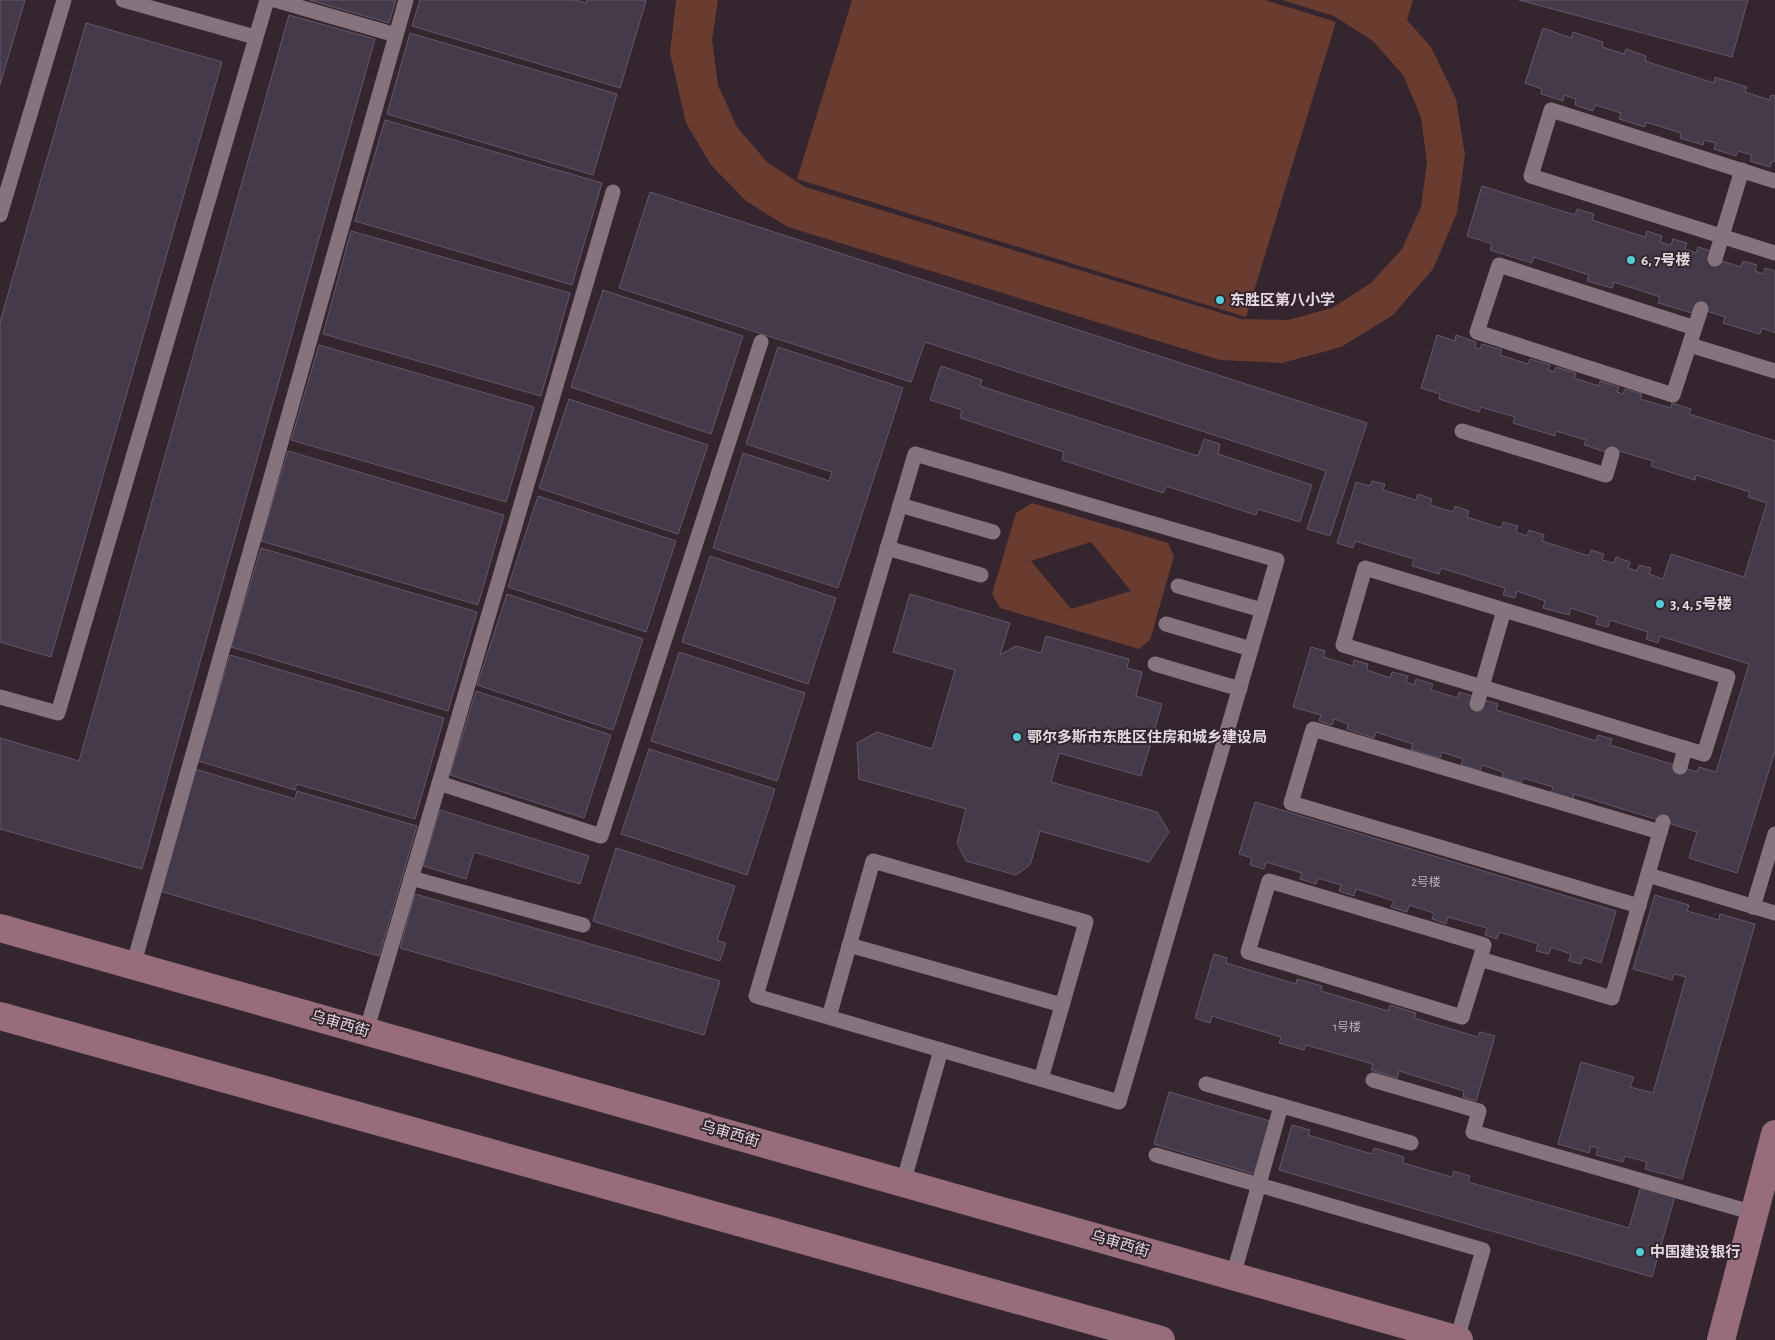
<svg xmlns="http://www.w3.org/2000/svg" width="1775" height="1340" font-family="'Alegreya Sans','Noto Sans SC',sans-serif">
<style>
.green{fill:#6a3c2f;fill-rule:evenodd}
.building{fill:#443a49;stroke:#625868}
.lines{fill:none;stroke-linecap:round;stroke-linejoin:round}
.lane{stroke:#85737e;stroke-width:15}
.secondary{stroke:#976d7b;stroke-width:28}
.poi-dot{fill:#52ccd6;stroke:#35252f;stroke-width:2}
.labels{text-anchor:middle;dominant-baseline:central;stroke-width:4;stroke-linejoin:round;paint-order:stroke}
.number-label{font-size:12px;fill:#bcb1ba}
.poi-label{font-size:15px;font-weight:bold;fill:#e4d9df;stroke:#35252f;text-anchor:start}
.street-label{font-size:15px;fill:#e4d9df;stroke:#35252f}
</style>
<rect width="100%" height="100%" fill="#35252f"/>
<g class="green">
<path d="M 676,0 L 718,0 L 712,40 L 718,85 L 737,127 L 767,162 L 805,187 L 1241,319 L 1288,320 L 1332,308 L 1371,283 L 1402,249 L 1421,207 L 1427,162 L 1421,117 L 1403,75 L 1373,41 L 1334,16 L 1282,0 L 1413,0 L 1407,20 L 1431,47 L 1456,99 L 1465,155 L 1457,213 L 1433,269 L 1393,315 L 1341,347 L 1282,363 L 1220,360 L 788,227 L 746,201 L 711,165 L 686,123 L 670,53 Z"/>
<path d="M 852,0 L 1265,0 L 1336,22 L 1246,317 L 797,179 Z"/>
<path d="M 1032,503 L 1168,543 L 1174,556 L 1150,640 L 1139,649 L 1000,608 L 992,594 L 1016,513 ZM 1091,542 L 1131,591 L 1071,609 L 1031,561 Z"/>
</g>
<g class="building">
<path d="M 0,0 L 25,0 L 0,85 Z"/>
<path d="M 309,0 L 396,0 L 389,23 Z"/>
<path d="M 420,0 L 575,0 L 586,3 L 587,0 L 641,0 L 646,1 L 620,88 L 412,26 Z"/>
<path d="M 1519,0 L 1748,0 L 1732,57 Z"/>
<path d="M 289,15 L 375,39 L 142,869 L 0,829 L 0,738 L 79,761 Z"/>
<path d="M 86,23 L 222,62 L 51,657 L 0,642 L 0,322 Z"/>
<path d="M 1543,28 L 1571,38 L 1573,32 L 1603,42 L 1602,47 L 1624,54 L 1626,49 L 1646,56 L 1645,61 L 1714,83 L 1715,77 L 1747,87 L 1745,92 L 1770,100 L 1771,95 L 1775,96 L 1775,162 L 1772,161 L 1770,167 L 1750,161 L 1752,155 L 1738,151 L 1736,156 L 1714,149 L 1716,143 L 1704,140 L 1703,145 L 1680,138 L 1681,133 L 1646,122 L 1645,127 L 1619,119 L 1621,113 L 1595,105 L 1593,111 L 1575,105 L 1576,99 L 1564,95 L 1563,101 L 1541,94 L 1542,89 L 1525,83 Z"/>
<path d="M 410,33 L 617,94 L 593,175 L 387,114 Z"/>
<path d="M 385,120 L 602,183 L 572,285 L 355,221 Z"/>
<path d="M 1482,186 L 1575,215 L 1577,209 L 1594,214 L 1592,220 L 1645,237 L 1647,231 L 1662,236 L 1660,242 L 1671,245 L 1673,239 L 1687,243 L 1685,249 L 1696,253 L 1698,247 L 1714,252 L 1712,258 L 1741,267 L 1743,261 L 1757,265 L 1755,271 L 1763,274 L 1765,268 L 1775,271 L 1775,333 L 1762,328 L 1760,334 L 1723,323 L 1725,317 L 1694,307 L 1692,313 L 1658,303 L 1660,297 L 1614,282 L 1612,288 L 1587,281 L 1589,275 L 1534,257 L 1532,263 L 1490,250 L 1492,244 L 1467,236 Z"/>
<path d="M 650,192 L 1367,423 L 1330,536 L 1307,529 L 1326,471 L 925,342 L 911,382 L 619,288 Z"/>
<path d="M 351,231 L 570,293 L 541,396 L 323,334 Z"/>
<path d="M 603,290 L 743,336 L 711,434 L 571,387 Z"/>
<path d="M 1437,335 L 1455,341 L 1456,335 L 1476,342 L 1475,347 L 1480,349 L 1482,344 L 1502,350 L 1500,355 L 1528,364 L 1530,359 L 1550,365 L 1548,370 L 1554,372 L 1556,367 L 1576,373 L 1574,378 L 1599,386 L 1600,381 L 1619,387 L 1617,392 L 1623,394 L 1625,389 L 1642,394 L 1640,399 L 1671,408 L 1672,403 L 1691,409 L 1689,414 L 1775,441 L 1775,751 L 1737,873 L 1689,858 L 1697,832 L 1574,794 L 1573,799 L 1551,793 L 1553,787 L 1523,778 L 1521,783 L 1502,777 L 1503,772 L 1482,765 L 1480,771 L 1461,765 L 1463,759 L 1442,752 L 1440,758 L 1411,749 L 1413,744 L 1376,732 L 1374,738 L 1347,729 L 1348,724 L 1334,719 L 1332,725 L 1319,721 L 1321,715 L 1293,707 L 1311,647 L 1325,651 L 1323,657 L 1353,666 L 1354,660 L 1368,664 L 1367,670 L 1390,678 L 1392,672 L 1408,676 L 1406,682 L 1414,685 L 1416,679 L 1433,684 L 1431,690 L 1458,698 L 1459,692 L 1498,704 L 1496,710 L 1596,741 L 1598,735 L 1612,739 L 1610,745 L 1697,772 L 1699,767 L 1716,772 L 1749,664 L 1660,636 L 1658,643 L 1646,639 L 1648,632 L 1610,620 L 1608,627 L 1596,624 L 1598,617 L 1571,608 L 1569,615 L 1543,608 L 1545,601 L 1517,591 L 1515,598 L 1503,595 L 1505,588 L 1441,568 L 1439,574 L 1412,566 L 1414,559 L 1355,541 L 1353,548 L 1337,543 L 1356,482 L 1370,486 L 1372,481 L 1385,484 L 1383,490 L 1416,500 L 1418,494 L 1432,499 L 1430,505 L 1453,512 L 1455,506 L 1469,511 L 1467,517 L 1501,528 L 1503,522 L 1518,526 L 1516,532 L 1527,536 L 1529,530 L 1544,535 L 1542,541 L 1589,556 L 1591,550 L 1604,554 L 1602,560 L 1614,563 L 1616,557 L 1630,562 L 1628,568 L 1637,571 L 1639,565 L 1651,568 L 1649,574 L 1663,579 L 1671,554 L 1744,577 L 1767,503 L 1748,497 L 1750,492 L 1696,475 L 1695,480 L 1651,466 L 1653,461 L 1619,451 L 1618,456 L 1584,445 L 1586,440 L 1556,431 L 1555,436 L 1513,423 L 1515,417 L 1481,407 L 1479,412 L 1439,399 L 1440,394 L 1421,388 Z"/>
<path d="M 319,345 L 534,407 L 506,502 L 291,440 Z"/>
<path d="M 778,347 L 903,388 L 838,588 L 713,548 L 743,453 L 829,481 L 832,472 L 746,444 Z"/>
<path d="M 941,366 L 982,380 L 980,386 L 1198,456 L 1204,439 L 1220,444 L 1218,454 L 1312,485 L 1300,522 L 1258,509 L 1256,515 L 1166,486 L 1163,493 L 1062,460 L 1064,452 L 960,418 L 962,410 L 930,400 Z"/>
<path d="M 569,399 L 708,445 L 678,534 L 539,488 Z"/>
<path d="M 288,451 L 504,515 L 478,605 L 261,541 Z"/>
<path d="M 538,496 L 676,541 L 646,632 L 508,587 Z"/>
<path d="M 261,548 L 477,612 L 448,711 L 231,647 Z"/>
<path d="M 710,556 L 836,598 L 808,684 L 682,642 Z"/>
<path d="M 507,594 L 643,639 L 613,730 L 477,685 Z"/>
<path d="M 910,594 L 1010,623 L 1000,655 L 1016,646 L 1041,653 L 1046,636 L 1129,659 L 1127,668 L 1142,672 L 1136,696 L 1162,704 L 1141,776 L 1059,753 L 1051,782 L 1157,812 L 1169,832 L 1149,862 L 1040,831 L 1030,865 L 1016,875 L 966,861 L 957,843 L 966,809 L 859,779 L 857,743 L 877,732 L 932,749 L 955,670 L 893,652 Z"/>
<path d="M 679,652 L 805,693 L 777,781 L 651,741 Z"/>
<path d="M 230,655 L 444,718 L 415,819 L 297,784 L 295,790 L 198,761 Z"/>
<path d="M 476,691 L 611,735 L 584,818 L 450,775 Z"/>
<path d="M 649,749 L 775,789 L 747,875 L 621,834 Z"/>
<path d="M 195,769 L 295,799 L 297,791 L 417,826 L 379,956 L 160,891 Z"/>
<path d="M 1255,802 L 1616,911 L 1601,963 L 1583,957 L 1581,964 L 1569,961 L 1571,954 L 1551,947 L 1549,954 L 1536,951 L 1538,944 L 1499,932 L 1497,939 L 1485,935 L 1487,928 L 1448,917 L 1446,924 L 1432,919 L 1434,913 L 1409,905 L 1407,912 L 1391,907 L 1394,901 L 1356,889 L 1354,896 L 1339,891 L 1341,885 L 1318,878 L 1316,884 L 1300,879 L 1302,873 L 1266,862 L 1264,869 L 1250,865 L 1252,858 L 1239,854 Z"/>
<path d="M 440,810 L 589,856 L 580,884 L 474,852 L 466,879 L 423,866 Z"/>
<path d="M 616,848 L 735,886 L 717,940 L 726,943 L 720,961 L 593,921 Z"/>
<path d="M 415,894 L 720,981 L 704,1035 L 400,948 Z"/>
<path d="M 1655,895 L 1689,905 L 1687,911 L 1719,920 L 1720,914 L 1755,924 L 1682,1179 L 1645,1169 L 1647,1162 L 1625,1156 L 1623,1162 L 1596,1155 L 1598,1148 L 1591,1146 L 1589,1153 L 1558,1144 L 1581,1062 L 1634,1077 L 1630,1087 L 1653,1093 L 1686,977 L 1674,974 L 1672,980 L 1633,969 Z"/>
<path d="M 1214,954 L 1227,958 L 1226,963 L 1296,984 L 1297,979 L 1322,986 L 1321,991 L 1388,1011 L 1390,1005 L 1416,1013 L 1414,1018 L 1478,1037 L 1480,1032 L 1495,1036 L 1476,1101 L 1463,1097 L 1464,1091 L 1399,1071 L 1397,1078 L 1371,1070 L 1373,1064 L 1306,1045 L 1304,1050 L 1279,1043 L 1281,1037 L 1212,1016 L 1210,1023 L 1195,1018 Z"/>
<path d="M 1169,1092 L 1270,1121 L 1254,1174 L 1154,1144 Z"/>
<path d="M 1292,1125 L 1310,1130 L 1308,1135 L 1372,1154 L 1374,1148 L 1404,1157 L 1403,1163 L 1452,1177 L 1454,1171 L 1470,1176 L 1468,1182 L 1629,1228 L 1641,1186 L 1675,1196 L 1652,1277 L 1279,1170 Z"/>
</g>
<g class="lines">
<g class="lane">
<path d="M 123,0 L 255,37"/>
<path d="M 275,0 L 396,35"/>
<path d="M 1775,181 L 1551,110 L 1531,176 L 1775,253"/>
<path d="M 0,215 L 64,0"/>
<path d="M 1715,259 L 1742,170"/>
<path d="M 1695,328 L 1499,265 L 1477,332 L 1673,395 L 1701,309"/>
<path d="M 1690,345 L 1775,371"/>
<path d="M 1462,431 L 1606,475 L 1612,454"/>
<path d="M 915,454 L 1277,560 L 1119,1102 L 756,996 Z"/>
<path d="M 900,505 L 993,532"/>
<path d="M 887,548 L 981,575"/>
<path d="M 1178,586 L 1262,610"/>
<path d="M 1166,624 L 1251,649"/>
<path d="M 1155,664 L 1240,689"/>
<path d="M 0,697 L 58,713 L 267,0"/>
<path d="M 1477,704 L 1504,610 L 1365,568 L 1343,645 L 1704,754 L 1728,677 L 1504,610"/>
<path d="M 1680,767 L 1685,748"/>
<path d="M 439,783 L 601,836 L 761,342"/>
<path d="M 1648,875 L 1775,913"/>
<path d="M 411,878 L 583,925"/>
<path d="M 1639,906 L 1291,803 L 1313,729 L 1660,832"/>
<path d="M 1753,907 L 1775,834"/>
<path d="M 849,945 L 1062,1005"/>
<path d="M 1480,959 L 1484,945 L 1269,881 L 1248,952 L 1462,1017 L 1480,959 L 1612,998 L 1663,822"/>
<path d="M 133,966 L 406,0"/>
<path d="M 829,1017 L 873,861 L 1086,922 L 1041,1079"/>
<path d="M 366,1032 L 613,192"/>
<path d="M 1373,1080 L 1479,1111 L 1473,1132 L 1754,1213"/>
<path d="M 1206,1084 L 1411,1143"/>
<path d="M 1156,1155 L 1483,1250 L 1457,1339"/>
<path d="M 903,1183 L 941,1050"/>
<path d="M 1233,1276 L 1281,1106"/>
</g>
<g class="secondary">
<path d="M 0,928 L 1459,1340"/>
<path d="M 0,1016 L 1161,1340"/>
<path d="M 1721,1340 L 1775,1134"/>
</g>
</g>
<g class="poi-dot">
<circle cx="1631" cy="260" r="5"/>
<circle cx="1220" cy="300" r="5"/>
<circle cx="1660" cy="604" r="5"/>
<circle cx="1017" cy="737" r="5"/>
<circle cx="1640" cy="1252" r="5"/>
</g>
<g class="labels">
<g class="number-label">
<text x="1426" y="882">2号楼</text>
<text x="1347" y="1027">1号楼</text>
</g>
<g class="poi-label">
<text x="1641" y="260">6, 7号楼</text>
<text x="1230" y="300">东胜区第八小学</text>
<text x="1670" y="604">3, 4, 5号楼</text>
<text x="1027" y="737">鄂尔多斯市东胜区住房和城乡建设局</text>
<text x="1650" y="1252">中国建设银行</text>
</g>
<g class="street-label">
<text transform="translate(340 1024) rotate(16)">乌审西街</text>
<text transform="translate(730 1134) rotate(16)">乌审西街</text>
<text transform="translate(1120 1244) rotate(16)">乌审西街</text>
</g>
</g>
</svg>
